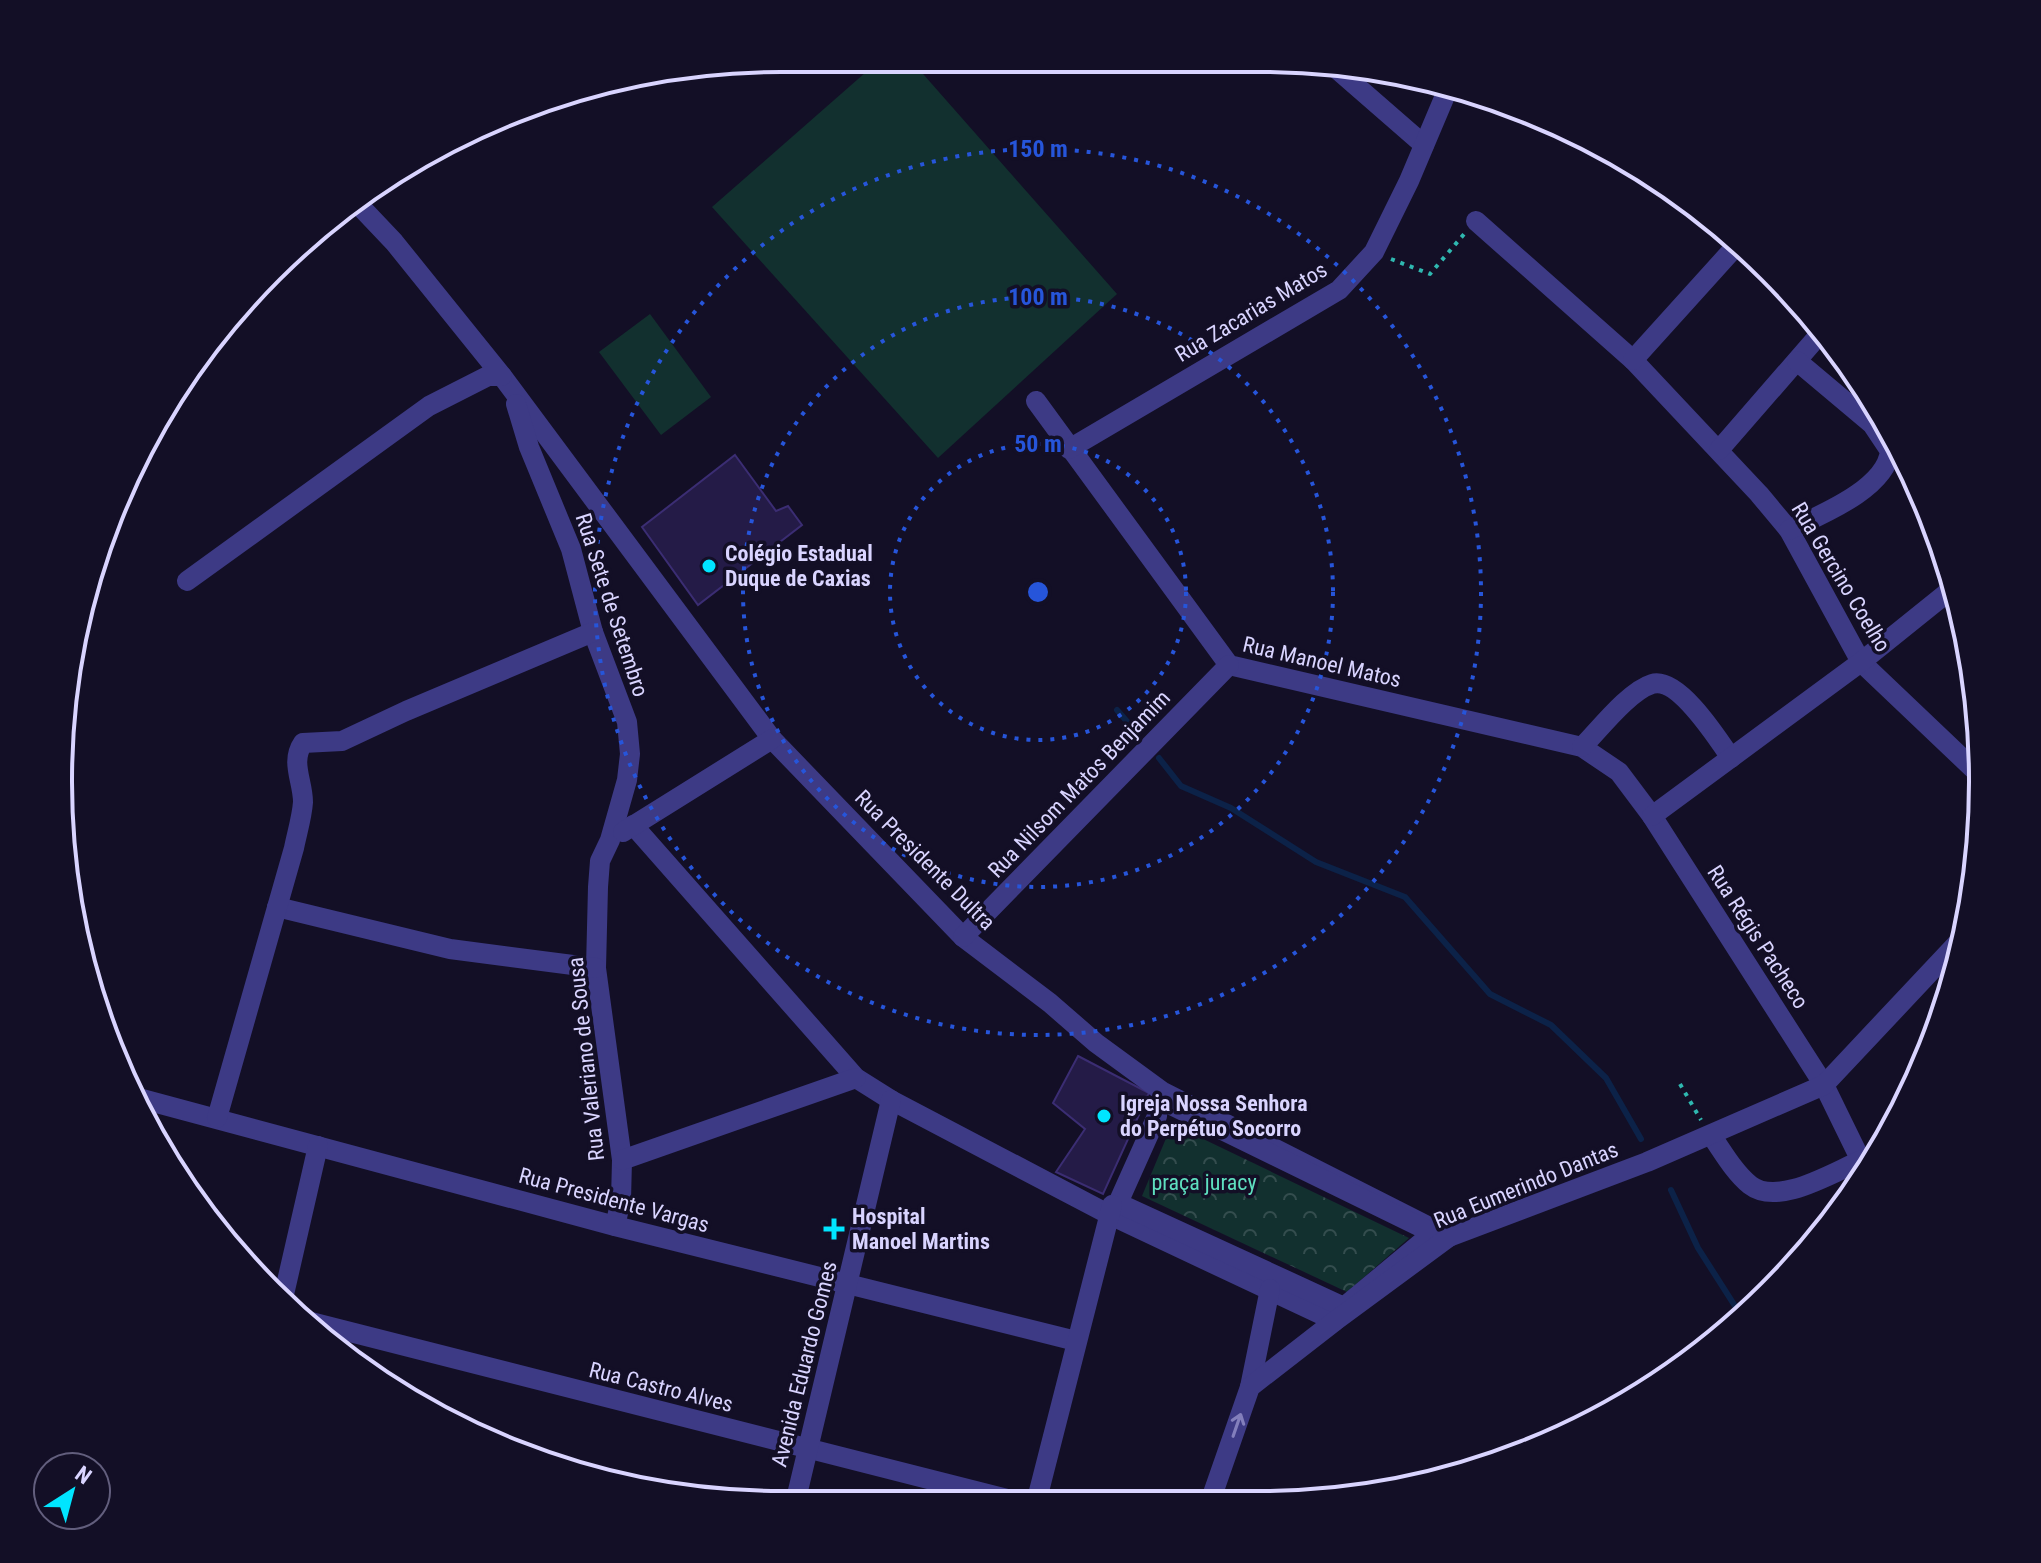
<svg xmlns="http://www.w3.org/2000/svg" width="2041" height="1563" font-family="'Roboto Condensed',sans-serif">
<style>
.forest{fill:url(#forest-crowns)}
.garden{fill:#12302f}
.lines{fill:none;stroke-linecap:round;stroke-linejoin:round}
.stream{stroke:#0c2248;stroke-width:6}
.building{fill:#241b47;stroke:#3b2d73;stroke-width:2}
.path{stroke:#2fb8b0;stroke-width:4;stroke-dasharray:4 6;stroke-linecap:butt}
.minor{stroke:#3d3a85;stroke-width:20}
.oneway{stroke:#837fbc}
.ring{fill:none;stroke:#2655da;stroke-width:4;stroke-dasharray:4 8}
.poi-dot{fill:#00e5ff;stroke:#130f26;stroke-width:3}
.labels{text-anchor:middle;dominant-baseline:central;stroke-width:7;stroke-linejoin:round;paint-order:stroke}
.street-label{font-size:22px;fill:#d9d4ff;stroke:#130f26}
.poi-label{font-size:22px;font-weight:bold;fill:#d9d4ff;stroke:#130f26;text-anchor:start}
.park-label{font-size:22px;fill:#5fe0c0;stroke:#130f26}
.rim{fill:none;stroke:#d9d4ff;stroke-width:4}
.centre{fill:#2655da;stroke:#130f26;stroke-width:4}
.ring-label{font-size:24px;text-anchor:middle;font-weight:bold;fill:#2655da;stroke:#130f26;stroke-width:7;stroke-linejoin:round;paint-order:stroke}
</style>
<defs>
<pattern id="forest-crowns" width="20" height="18" patternUnits="userSpaceOnUse" patternTransform="scale(2)"><rect width="20" height="18" fill="#12302f"/><path d="M2 6a3 3 0 1 1 6 0M12 15a3 3 0 1 1 6 0" fill="none" stroke="#344d4e"/></pattern>
</defs>
<rect width="100%" height="100%" fill="#130f26"/>
<path class="forest" d="M 1172,1124 L 1409,1238 L 1347,1292 L 1142,1196 Z"/>
<g class="garden">
<path d="M 882,58 L 909,58 L 1117,294 L 938,458 L 712,207 Z"/>
<path d="M 650,314 L 711,397 L 661,435 L 599,352 Z"/>
</g>
<g class="lines">
<g class="stream">
<path d="M 1117,710 L 1137,733"/>
<path d="M 1159,758 L 1181,786 L 1231,808 L 1316,862 L 1405,897 L 1490,994 L 1551,1025 L 1606,1078 L 1641,1139"/>
<path d="M 1671,1190 L 1698,1248 L 1742,1317"/>
</g>
</g>
<g class="building">
<path d="M 735,455 L 776,511 L 788,506 L 802,525 L 698,605 L 642,527 Z"/>
<path d="M 1078,1056 L 1149,1093 L 1103,1194 L 1056,1172 L 1085,1129 L 1053,1103 Z"/>
</g>
<g class="lines">
<g class="path">
<path d="M 1391,259 L 1430,274 L 1465,233"/>
<path d="M 1680,1084 L 1701,1120"/>
</g>
<g class="minor">
<path d="M 1331,64 L 1424,145"/>
<path d="M 357,203 L 394,242 L 502,376 L 772,739 L 963,937 L 1050,1003 L 1096,1043 L 1163,1092 L 1449,1237"/>
<path d="M 1476,221 L 1633,360 L 1759,494 L 1789,530 L 1861,662 L 1983,778"/>
<path d="M 1633,360 L 1736,246"/>
<path d="M 1036,401 L 1229,665 L 1582,747 L 1619,772 L 1652,816 L 1824,1085 L 1867,1173"/>
<path d="M 516,404 L 529,447 L 571,549 L 593,632 L 627,722 L 630,754 L 627,780 L 610,840 L 600,861 L 598,887 L 596,968 L 622,1160 L 621,1200 L 615,1226"/>
<path d="M 1069,449 L 1339,290 L 1374,252 L 1409,181 L 1450,84"/>
<path d="M 1719,450 L 1819,335"/>
<path d="M 1789,530 C 1820,515 1886,489 1890,451 L 1872,424 L 1797,361"/>
<path d="M 187,581 L 429,406 L 488,376 L 502,376"/>
<path d="M 1582,747 C 1599,730 1629,691 1652,684 C 1678,676 1718,739 1731,758"/>
<path d="M 1652,816 L 1861,662 L 1953,588"/>
<path d="M 633,825 L 856,1078 L 891,1100 L 1108,1214 L 1335,1321"/>
<path d="M 623,832 L 772,739"/>
<path d="M 277,907 L 450,949 L 596,968"/>
<path d="M 963,937 L 1229,665"/>
<path d="M 142,1099 L 615,1226 L 1076,1341"/>
<path d="M 1158,1102 L 1165,1102 L 1433,1233 L 1344,1307 L 1118,1203 L 1157,1116 Z"/>
<path d="M 217,1118 L 294,848 C 297,833 302,817 303,802 C 303,781 290,762 303,743 L 342,741 L 406,711 L 593,632"/>
<path d="M 1711,1135 C 1723,1152 1734,1172 1750,1185 C 1778,1207 1833,1172 1862,1160"/>
<path d="M 622,1160 L 856,1078"/>
<path d="M 282,1303 L 318,1146"/>
<path d="M 303,1320 L 1007,1499"/>
<path d="M 1250,1387 L 1270,1289"/>
<path d="M 796,1499 L 891,1100"/>
<path d="M 1037,1499 L 1112,1205"/>
<path d="M 1211,1499 L 1250,1387 L 1335,1321 L 1449,1237 L 1647,1162 L 1824,1085 L 1965,935"/>
</g>
</g>
<defs><path id="oneway-shaft" d="M-6 0H5M1.5-3L5.5 0L1.5 3" fill="none" stroke-width="1.6" stroke-linecap="round" stroke-linejoin="round" transform="scale(2)"/></defs>
<use class="oneway" href="#oneway-shaft" transform="translate(1237 1425) rotate(-71)"/>
<g class="ring">
<circle cx="1038" cy="592" r="148"/>
<circle cx="1038" cy="592" r="295"/>
<circle cx="1038" cy="592" r="443"/>
</g>
<g class="poi-dot">
<circle cx="709" cy="566" r="8"/>
<circle cx="1104" cy="1116" r="8"/>
<path d="M830 1217h8v8h8v8h-8v8h-8v-8h-8v-8h8z"/>
</g>
<g class="labels">
<g class="street-label">
<text transform="translate(1251 312) rotate(-31)">Rua Zacarias Matos</text>
<text transform="translate(1841 577) rotate(59)">Rua Gercino Coelho</text>
<text transform="translate(612 605) rotate(72)">Rua Sete de Setembro</text>
<text transform="translate(1322 662) rotate(13)">Rua Manoel Matos</text>
<text transform="translate(1079 784) rotate(-46)">Rua Nilsom Matos Benjamim</text>
<text transform="translate(925 860) rotate(45)">Rua Presidente Dultra</text>
<text transform="translate(1758 937) rotate(57)">Rua Régis Pacheco</text>
<text transform="translate(586 1059) rotate(-96)">Rua Valeriano de Sousa</text>
<text transform="translate(1526 1185) rotate(-22)">Rua Eumerindo Dantas</text>
<text transform="translate(614 1200) rotate(15)">Rua Presidente Vargas</text>
<text transform="translate(804 1364) rotate(-76)">Avenida Eduardo Gomes</text>
<text transform="translate(661 1387) rotate(14)">Rua Castro Alves</text>
</g>
<g class="poi-label">
<text x="725" y="553">Colégio Estadual<tspan x="725" dy="25">Duque de Caxias</tspan></text>
<text x="1120" y="1103">Igreja Nossa Senhora<tspan x="1120" dy="25">do Perpétuo Socorro</tspan></text>
<text x="852" y="1216">Hospital<tspan x="852" dy="25">Manoel Martins</tspan></text>
</g>
<g class="park-label">
<text x="1204" y="1182">praça juracy</text>
</g>
</g>
<path d="M0 0H2041V1563H0ZM781 72H1260A709 709 0 0 1 1969 781V782A709 709 0 0 1 1260 1491H781A709 709 0 0 1 72 782V781A709 709 0 0 1 781 72Z" fill="#130f26" fill-rule="evenodd"/>
<path class="rim" d="M781 72H1260A709 709 0 0 1 1969 781V782A709 709 0 0 1 1260 1491H781A709 709 0 0 1 72 782V781A709 709 0 0 1 781 72Z"/>
<circle cx="1038" cy="592" r="12" class="centre"/>
<g class="ring-label">
<text x="1038" y="157">150 m</text>
<text x="1038" y="305">100 m</text>
<text x="1038" y="452">50 m</text>
</g>
<g transform="translate(72 1491) rotate(36)"><circle r="38" fill="#130f26" stroke="#625e7d" stroke-width="2"/>
<path d="M0-6L14 30L0 20L-14 30Z" fill="#00e5ff"/>
<text y="-12" font-size="22" font-weight="bold" text-anchor="middle" fill="#d9d4ff">N</text>
</g>
</svg>
